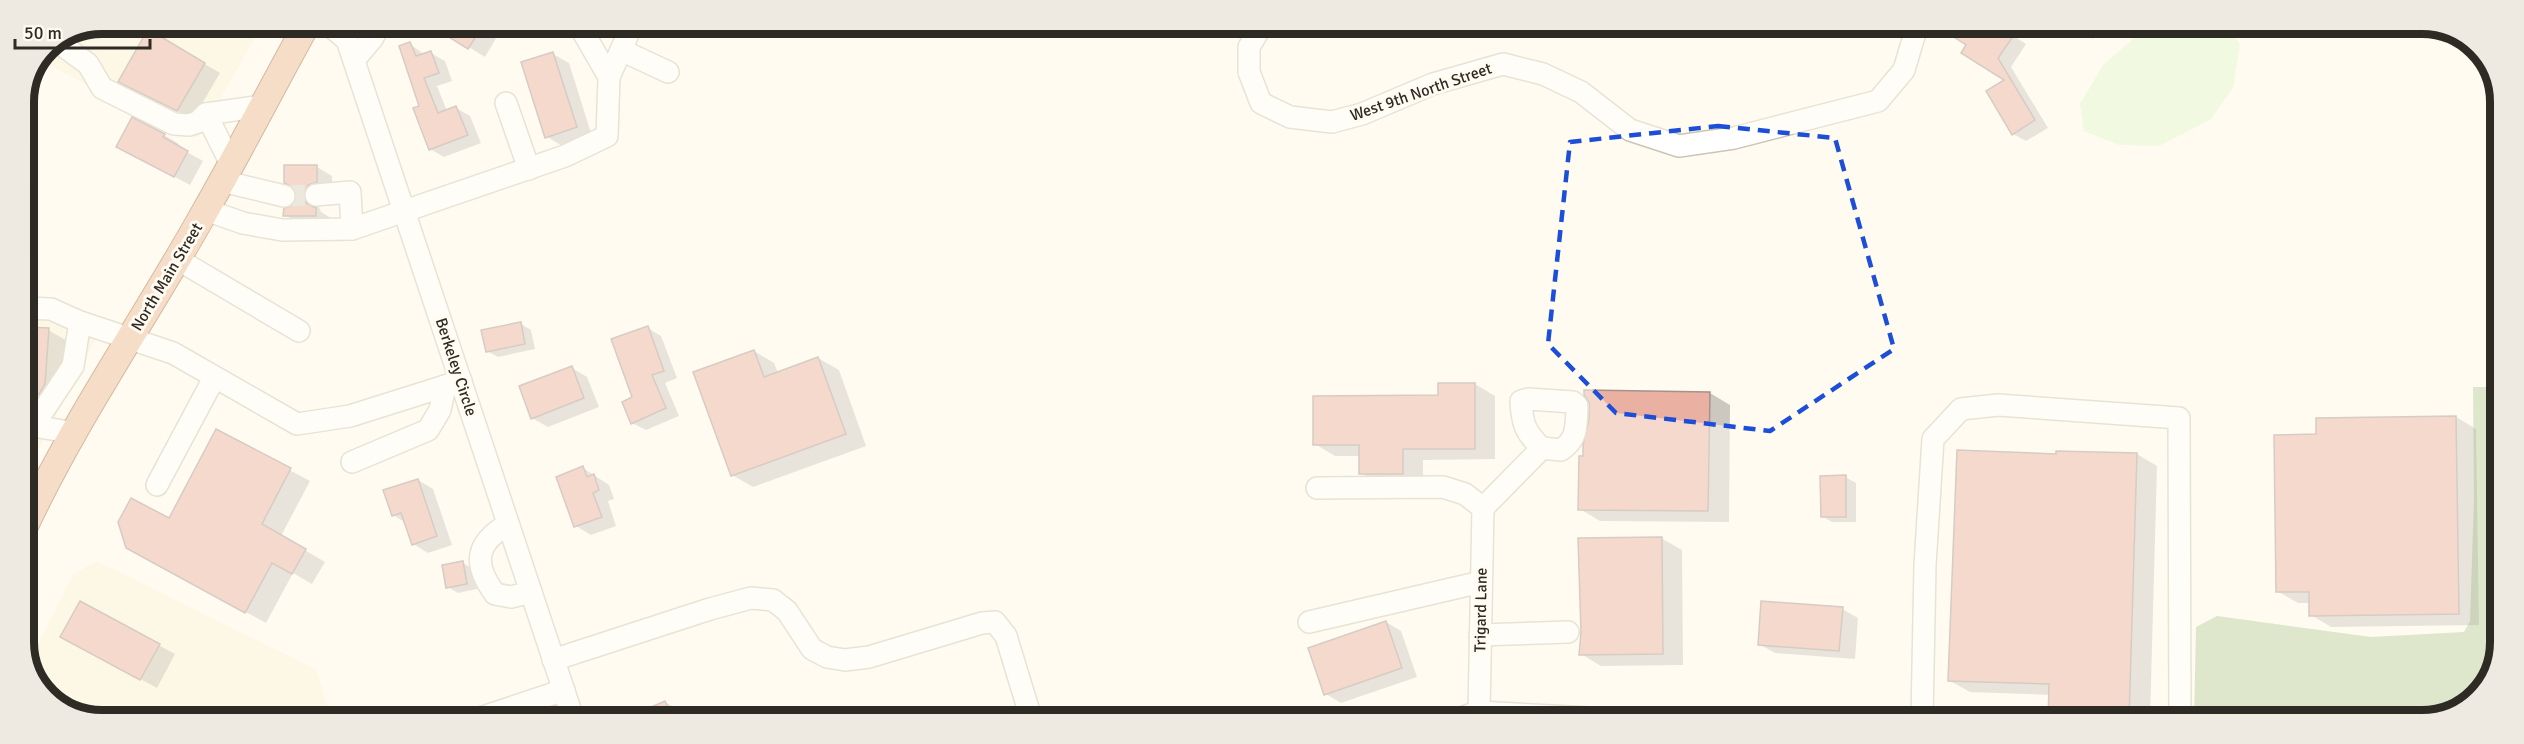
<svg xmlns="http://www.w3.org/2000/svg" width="2524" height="744" font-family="Signika,sans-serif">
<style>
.built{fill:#fbf2d9}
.green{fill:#e1f6cc}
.forest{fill:#b5cd9d}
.shadow{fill:#0003;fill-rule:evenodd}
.building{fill:#eab0a2;stroke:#a5928e;stroke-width:1.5}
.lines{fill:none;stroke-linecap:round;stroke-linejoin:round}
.minor-tunnel{stroke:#d5d1c8;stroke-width:21;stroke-dasharray:21 10;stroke-linecap:butt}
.minor-casing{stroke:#cbc5b4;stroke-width:24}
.major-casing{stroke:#9f683f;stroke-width:28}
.minor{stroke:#fff;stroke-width:21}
.major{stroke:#eab894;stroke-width:26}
.marked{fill:none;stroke:#1d4ed8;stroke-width:4.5;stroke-dasharray:12 8;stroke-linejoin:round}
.labels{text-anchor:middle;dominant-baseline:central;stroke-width:6;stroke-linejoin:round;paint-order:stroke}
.street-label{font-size:16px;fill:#2e2b25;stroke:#fffbf1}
.rim{fill:none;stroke:#2e2b25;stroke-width:8}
</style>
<rect width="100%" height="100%" fill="#fffbf1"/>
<g class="built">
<path d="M 102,24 L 263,24 L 199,137 L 176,132 L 41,61 L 47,47 Z"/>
<path d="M 24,307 L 81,311 L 95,319 L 96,339 L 24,478 Z"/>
<path d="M 97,561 L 316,669 L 330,714 L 328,718 L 82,717 L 43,693 L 30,660 L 73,574 Z"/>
</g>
<path class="green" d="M 2148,26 L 2227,26 L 2240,44 L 2233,88 L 2210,120 L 2159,146 L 2119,145 L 2084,131 L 2080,104 L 2103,65 Z"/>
<path class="forest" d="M 2473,387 L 2499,387 L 2497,662 L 2470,704 L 2422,720 L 2194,720 L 2196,627 L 2217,616 L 2371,637 L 2464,632 L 2470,621 L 2474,497 Z"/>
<g class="shadow">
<path d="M 431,24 L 497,24 L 502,28 L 485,57 Z"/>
<path d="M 1998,26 L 2026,44 L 2011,67 L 2048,128 L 2026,141 L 2013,134 L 2007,80 L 1968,44 Z"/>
<path d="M 2072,26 L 2102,26 L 2093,39 Z"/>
<path d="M 148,31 L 220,73 L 193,119 L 136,90 Z"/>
<path d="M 410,44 L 425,55 L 431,53 L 445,61 L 452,81 L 437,86 L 447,111 L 456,108 L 470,116 L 481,143 L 444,157 L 430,149 Z"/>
<path d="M 553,54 L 569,63 L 592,136 L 562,146 L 546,136 Z"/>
<path d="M 164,135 L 179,144 L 178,147 L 203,161 L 190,185 L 134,155 Z"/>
<path d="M 317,167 L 332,176 L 332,191 L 318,205 L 321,212 L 331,218 L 331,224 L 300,224 L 285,215 L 294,206 Z"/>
<path d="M 521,324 L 531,330 L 535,349 L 498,357 L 487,351 Z"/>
<path d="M 24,328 L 48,330 L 69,342 L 66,396 L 60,405 L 24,403 Z"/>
<path d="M 648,328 L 661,336 L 677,378 L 665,383 L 679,416 L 646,430 L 632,423 L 634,398 Z"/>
<path d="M 754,351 L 774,363 L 778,373 L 818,358 L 839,370 L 866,446 L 753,487 L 732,475 Z"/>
<path d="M 572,368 L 587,377 L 599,407 L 548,427 L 532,418 Z"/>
<path d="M 1475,384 L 1495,396 L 1495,459 L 1423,460 L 1423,485 L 1381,485 L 1361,473 L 1361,456 L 1335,456 L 1315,444 Z"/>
<path d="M 1710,393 L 1730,405 L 1729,522 L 1600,521 L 1580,509 L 1584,458 L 1591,420 Z"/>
<path d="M 2456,417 L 2476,429 L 2479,625 L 2331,627 L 2311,615 L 2311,603 L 2298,603 L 2277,591 L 2318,436 Z"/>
<path d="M 217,431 L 310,481 L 281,536 L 325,562 L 312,584 L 293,573 L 266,623 L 147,559 Z"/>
<path d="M 2137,454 L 2157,466 L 2150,720 L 2050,720 L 2051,695 L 1970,692 L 1950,681 L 2057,456 Z"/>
<path d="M 583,468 L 609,485 L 614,499 L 608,501 L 616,526 L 591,535 L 576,526 ZM 592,476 L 598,482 L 598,488 Z"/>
<path d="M 1845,477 L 1856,483 L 1856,522 L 1832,522 L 1822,516 Z"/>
<path d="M 418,480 L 433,489 L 452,545 L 428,553 L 413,544 L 406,523 L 393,515 Z"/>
<path d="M 1661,538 L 1682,550 L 1683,665 L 1601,666 L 1581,654 L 1582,632 Z"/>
<path d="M 463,563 L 473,569 L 477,589 L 458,593 L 448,587 Z"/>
<path d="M 81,603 L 175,654 L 157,688 L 78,645 Z"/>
<path d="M 1842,609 L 1858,618 L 1855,659 L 1775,653 L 1759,644 Z"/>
<path d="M 1386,622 L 1401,631 L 1417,677 L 1341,703 L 1326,694 Z"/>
<path d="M 665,702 L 675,708 L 679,718 L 634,718 L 633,716 Z"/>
<path d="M 103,710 L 116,717 L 100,717 Z"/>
</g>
<g class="building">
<path d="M 428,24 L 484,24 L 468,49 Z"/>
<path d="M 1957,26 L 1999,26 L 2014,35 L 1998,58 L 2035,120 L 2012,135 L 1986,91 L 2004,80 L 1961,53 L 1966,45 L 1951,35 Z"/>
<path d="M 148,29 L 205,63 L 177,111 L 118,82 Z"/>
<path d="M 410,42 L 416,56 L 431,51 L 439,73 L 424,78 L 438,113 L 456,106 L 468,135 L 429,150 L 413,108 L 419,106 L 399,46 Z"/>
<path d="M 553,52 L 577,127 L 545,138 L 521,62 Z"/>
<path d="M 132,117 L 165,134 L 163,137 L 188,151 L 174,177 L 116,147 Z"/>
<path d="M 284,165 L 317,165 L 317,182 L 308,185 L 303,196 L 306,203 L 316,208 L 316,216 L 283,216 L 284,208 L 293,205 L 296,198 L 293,187 L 284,183 Z"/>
<path d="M 521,322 L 525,344 L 486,352 L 481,330 Z"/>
<path d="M 648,326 L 664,371 L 652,375 L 666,408 L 631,424 L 622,402 L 632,397 L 611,339 Z"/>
<path d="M 24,327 L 49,328 L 45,384 L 39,394 L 24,393 Z"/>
<path d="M 754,350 L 764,377 L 818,357 L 846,434 L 731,476 L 693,372 Z"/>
<path d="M 572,366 L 584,398 L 531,419 L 519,386 Z"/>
<path d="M 1438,383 L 1475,383 L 1475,449 L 1403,449 L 1403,474 L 1359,474 L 1359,445 L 1313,445 L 1313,396 L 1438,395 Z"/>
<path d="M 1584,390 L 1710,392 L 1708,511 L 1578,510 L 1579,456 L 1583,456 L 1583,445 L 1589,420 L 1589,402 L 1584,395 Z"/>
<path d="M 2456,416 L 2459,614 L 2309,616 L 2309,592 L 2276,592 L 2274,435 L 2316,434 L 2316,418 Z"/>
<path d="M 216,429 L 291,468 L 262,524 L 306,549 L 292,574 L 272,563 L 245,613 L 126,548 L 118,522 L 131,498 L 169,518 Z"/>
<path d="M 1957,450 L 2056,454 L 2056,451 L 2137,453 L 2129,720 L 2048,720 L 2049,684 L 1948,681 Z"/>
<path d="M 583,466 L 587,477 L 594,474 L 599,490 L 593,493 L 602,517 L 574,527 L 556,477 Z"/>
<path d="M 1846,475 L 1846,517 L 1821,517 L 1820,476 Z"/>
<path d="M 418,479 L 437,536 L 412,545 L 401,513 L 392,516 L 383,490 Z"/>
<path d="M 1662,537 L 1663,654 L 1579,655 L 1581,632 L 1578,538 Z"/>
<path d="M 463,561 L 467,584 L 446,588 L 442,565 Z"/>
<path d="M 80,601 L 160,644 L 140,680 L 60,637 Z"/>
<path d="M 1761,601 L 1843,607 L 1839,651 L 1758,645 Z"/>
<path d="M 1386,621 L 1402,668 L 1324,695 L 1308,648 Z"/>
<path d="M 665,701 L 673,718 L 626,718 Z"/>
</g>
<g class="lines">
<path class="minor-tunnel" d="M 284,196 L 316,195"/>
<g class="minor-casing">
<g id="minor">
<path d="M 328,24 L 347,40 L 573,718"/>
<path d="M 1262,25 L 1249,47 L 1249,72 L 1261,103 L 1290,117 L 1332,122 L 1362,114 L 1433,84 L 1503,64 L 1543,74 L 1581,92 L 1630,130 L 1679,146 L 1734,138 L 1878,101 L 1904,70 L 1917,26"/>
<path d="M 58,42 L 88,64 L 102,88 L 174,124 L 189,125 L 198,122 L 206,114 L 262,106"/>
<path d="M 621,50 L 668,72"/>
<path d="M 354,60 L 372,39 L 380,24"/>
<path d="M 609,77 L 632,25"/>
<path d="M 506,103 L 529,169"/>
<path d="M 206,114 L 231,164"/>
<path d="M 222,181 L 284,196"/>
<path d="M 316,195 L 350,192 L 352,229"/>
<path d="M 206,210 L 243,223 L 282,230 L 352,229 L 565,156 L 607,136 L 609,77 L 579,25"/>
<path d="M 177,259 L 299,331"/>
<path d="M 24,308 L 51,309 L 80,322 L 173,353 L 297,424 L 350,416 L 461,381"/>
<path d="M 75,433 L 33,426 L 73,366 L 80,322"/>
<path d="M 352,462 L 428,430 L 440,410 L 445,386"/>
<path d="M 157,485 L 214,378"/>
<path d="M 1317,488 L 1443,487 L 1465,494 L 1483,508"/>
<path d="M 1483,508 L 1542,448 L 1561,450 C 1578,439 1576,425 1577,406 L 1573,402 L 1528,399 L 1521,401 C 1522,423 1525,433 1542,448"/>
<path d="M 508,524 C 476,543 472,563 495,594 L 511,597 L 531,592"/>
<path d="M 1309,622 L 1481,582"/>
<path d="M 1480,635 L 1568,632"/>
<path d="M 553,660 L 710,609 L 751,598 L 773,600 L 787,611 L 812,649 L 827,657 L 845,660 L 869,657 L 982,623 L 995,622 L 1006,636 L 1031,718"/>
<path d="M 1479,712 L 1483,508"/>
<path d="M 480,718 L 564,690"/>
<path d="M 1457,719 L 1479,712 L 1609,719"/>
<path d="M 1922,719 L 1925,565 L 1933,439 L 1961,409 L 1998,405 L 2179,418 L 2180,720"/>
</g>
</g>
<g class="major-casing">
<path id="major" d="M 24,528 C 74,421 142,323 200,220 C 237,156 271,89 307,24"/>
</g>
<use href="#minor" class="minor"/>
<use href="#major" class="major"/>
</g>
<path d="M0 0H2524V744H0ZM 1718,126 L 1835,138 L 1894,349 L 1770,431 L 1616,413 L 1548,344 L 1570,142 Z" fill="#fffbf1" fill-opacity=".55" fill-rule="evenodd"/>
<path class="marked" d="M 1718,126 L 1835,138 L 1894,349 L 1770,431 L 1616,413 L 1548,344 L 1570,142 Z"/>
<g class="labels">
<g class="street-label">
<text transform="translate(1421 92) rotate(-19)">West 9th North Street</text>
<text transform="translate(167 277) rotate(-59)">North Main Street</text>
<text transform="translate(456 367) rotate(72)">Berkeley Circle</text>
<text transform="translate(1481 610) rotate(-89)">Trigard Lane</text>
</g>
</g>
<path d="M0 0H2524V744H0ZM102 34H2422A68 68 0 0 1 2490 102V642A68 68 0 0 1 2422 710H102A68 68 0 0 1 34 642V102A68 68 0 0 1 102 34Z" fill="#eeeae1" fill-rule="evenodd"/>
<path class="rim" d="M102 34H2422A68 68 0 0 1 2490 102V642A68 68 0 0 1 2422 710H102A68 68 0 0 1 34 642V102A68 68 0 0 1 102 34Z"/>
<path d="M15 39v9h135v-9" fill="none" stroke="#2e2b25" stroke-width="3"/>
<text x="24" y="39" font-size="18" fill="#2e2b25" stroke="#fffbf1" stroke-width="4.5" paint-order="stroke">50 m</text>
</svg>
